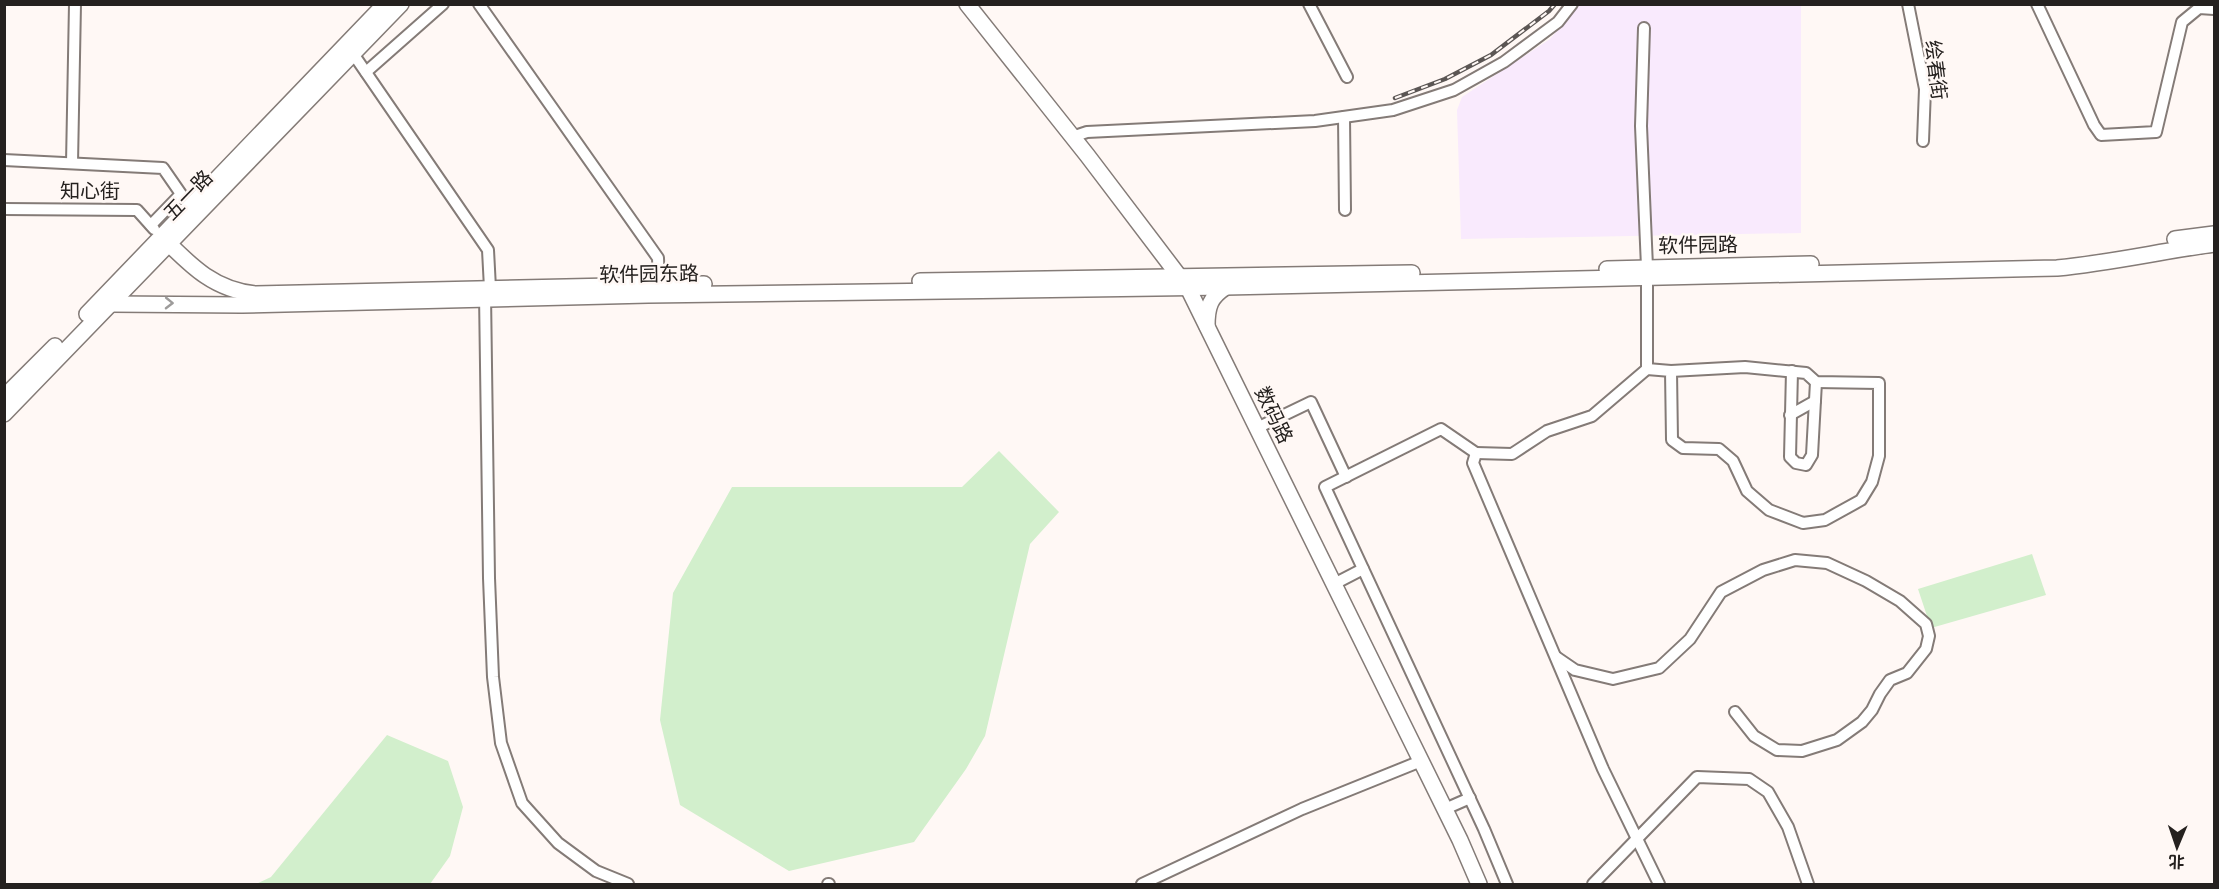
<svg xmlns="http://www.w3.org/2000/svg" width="2219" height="889" font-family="Cabin,'Noto Sans SC',sans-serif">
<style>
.industrial{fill:#f9eafd}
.green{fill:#d2efcc}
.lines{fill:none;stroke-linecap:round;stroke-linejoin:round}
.street-casing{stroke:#847b77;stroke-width:14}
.secondary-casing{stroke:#847b77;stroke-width:18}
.street{stroke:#fff;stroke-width:10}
.secondary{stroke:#fff;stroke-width:15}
.rail-casing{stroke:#5b5654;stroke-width:4.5}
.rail{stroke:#fff8f5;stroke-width:2;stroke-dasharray:7;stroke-linecap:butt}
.oneway{stroke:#9d9b9a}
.labels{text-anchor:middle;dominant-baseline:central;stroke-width:5;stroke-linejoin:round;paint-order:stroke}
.street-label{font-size:20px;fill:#25211f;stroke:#fff8f5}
</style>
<rect width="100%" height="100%" fill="#fff8f5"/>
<path class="industrial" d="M 1579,5 L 1801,5 L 1801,233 L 1461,239 L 1457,110 L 1462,97 L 1550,39 Z"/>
<g class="green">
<path d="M 999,451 L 1059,512 L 1030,544 L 985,736 L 966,769 L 914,842 L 789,871 L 680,805 L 660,720 L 673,593 L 732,487 L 962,487 Z"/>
<path d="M 2032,554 L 2046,595 L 1931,628 L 1918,589 Z"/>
<path d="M 387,735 L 448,761 L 463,807 L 450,856 L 430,884 L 256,884 L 271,877 Z"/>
</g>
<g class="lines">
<g class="street-casing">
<g id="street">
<path d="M 479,4 L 658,258 L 659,284"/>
<path d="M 1309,4 L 1347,77"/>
<path d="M 1908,4 L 1925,89 L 1923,141"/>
<path d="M 2037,4 L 2094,125 L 2101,135 L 2156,132 L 2182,22 L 2199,8 L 2214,9"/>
<path d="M 352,49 L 354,55 L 488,250 L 490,288"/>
<path d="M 366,72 L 443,4"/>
<path d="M 1344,117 L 1345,210"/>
<path d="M 1072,137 L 1087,132 L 1315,121 L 1393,110 L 1454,90 L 1504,62 L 1558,22 L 1572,4"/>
<path d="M 4,160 L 163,168 L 181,194 L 151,225"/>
<path d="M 72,163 L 75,4"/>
<path d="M 4,209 L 137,210 L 154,229"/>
<path d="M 485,294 L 489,578 L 493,677 L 501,743 L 522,803 L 558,843 L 596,871 L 628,884"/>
<path d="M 1647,369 L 1671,371 L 1745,367 L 1806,373 L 1816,382 L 1879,383 L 1879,456 L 1872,482 L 1861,500 L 1825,520 L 1803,523 L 1769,510 L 1747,491 L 1733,461 L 1719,449 L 1683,448 L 1672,440 L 1671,371"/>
<path d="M 1792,371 L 1790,457 L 1796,463 L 1806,465 L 1812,455 L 1816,382"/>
<path d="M 1790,415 L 1815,401"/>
<path d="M 1257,428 L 1311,402 L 1346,477"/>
<path d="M 1476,453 L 1512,454 L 1547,431 L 1592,416 L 1647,369 L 1647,267 L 1641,126 L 1644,28"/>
<path d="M 1334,584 L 1363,569"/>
<path d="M 1556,657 L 1575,670 L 1613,679 L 1659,668 L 1690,639 L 1721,592 L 1763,570 L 1795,560 L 1827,563 L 1866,581 L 1900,601 L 1926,624 L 1929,636 L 1926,649 L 1907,673 L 1890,680 L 1880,694 L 1872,710 L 1862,722 L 1837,740 L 1802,751 L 1777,750 L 1754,736 L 1735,712"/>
<path d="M 1445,809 L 1470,798"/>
<path d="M 828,884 L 829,884"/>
<path d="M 1142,884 L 1302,809 L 1421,761"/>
<path d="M 1507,884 L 1484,829 L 1325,487 L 1441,429 L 1476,453 L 1473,463 L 1603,769 L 1659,884"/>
<path d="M 1593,884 L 1697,777 L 1749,779 L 1768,792 L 1788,827 L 1808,884"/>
</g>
</g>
<g class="secondary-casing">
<g id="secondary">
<path d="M 967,4 L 1087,155 L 1188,288 L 1460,840 L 1479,884"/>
<path d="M 162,237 C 191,266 214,290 256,294 L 704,284"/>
<path d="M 2175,239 L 2214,234"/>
<path d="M 1607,269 L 1811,264"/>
<path d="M 920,281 L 1412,273"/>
<path d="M 111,304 L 242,305 L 648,295 L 1226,287 L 2057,268 C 2110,263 2162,251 2214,244"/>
<path d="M 87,314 L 385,4"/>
<path d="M 1207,326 C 1207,307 1210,297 1226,287"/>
<path d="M 4,397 L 55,346"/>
<path d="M 4,414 L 401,4"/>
</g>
</g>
<use href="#street" class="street"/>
<use href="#secondary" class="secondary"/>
<g class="rail-casing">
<path id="rail" d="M 1395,98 L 1445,79 L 1491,55 L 1549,11 L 1555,4"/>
</g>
<use href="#rail" class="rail"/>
</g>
<defs><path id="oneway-chevron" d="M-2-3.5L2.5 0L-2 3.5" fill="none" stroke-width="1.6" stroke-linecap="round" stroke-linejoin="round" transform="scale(1.5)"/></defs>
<use class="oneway" href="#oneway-chevron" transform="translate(169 303) rotate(1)"/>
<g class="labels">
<g class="street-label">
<text transform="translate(1936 70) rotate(83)">绘春街</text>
<text x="90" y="191">知心街</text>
<text transform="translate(188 195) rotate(-46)">五一路</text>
<text transform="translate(1698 245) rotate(-1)">软件园路</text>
<text transform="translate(649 274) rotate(-1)">软件园东路</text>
<text transform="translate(1274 415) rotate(64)">数码路</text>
</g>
</g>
<rect width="2219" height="889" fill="none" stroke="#25211f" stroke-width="12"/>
<g transform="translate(2177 847) rotate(182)" stroke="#fff8f5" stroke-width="4.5" paint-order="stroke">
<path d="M0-4.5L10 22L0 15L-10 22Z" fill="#25211f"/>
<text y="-9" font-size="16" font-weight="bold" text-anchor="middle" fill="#25211f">北</text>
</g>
</svg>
